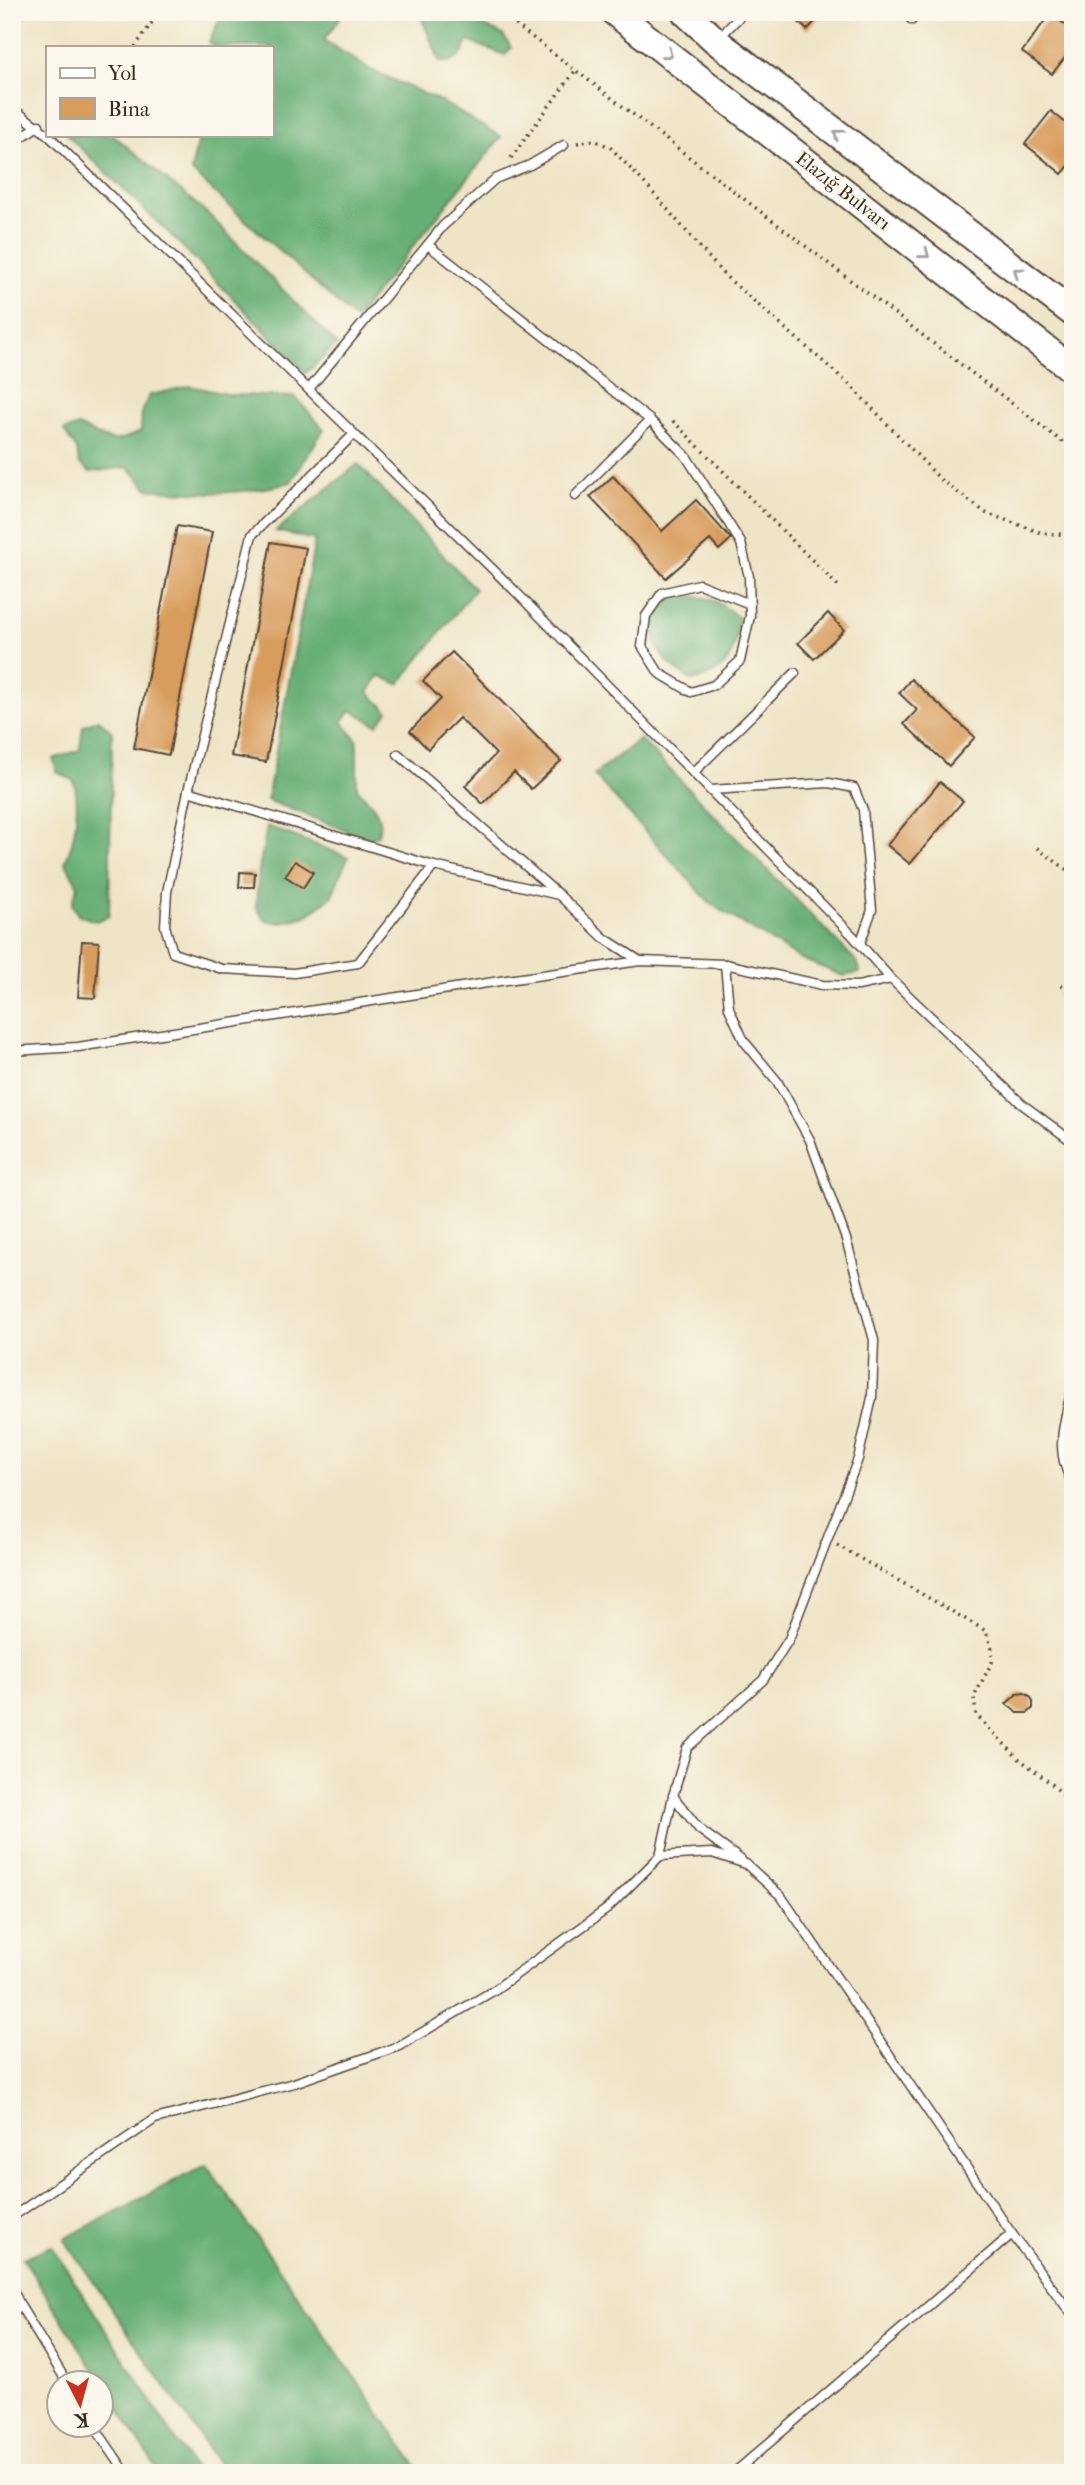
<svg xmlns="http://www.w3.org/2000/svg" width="1085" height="2485" font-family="'IM FELL French Canon',serif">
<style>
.forest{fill:#66ae75;stroke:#506c4a;stroke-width:2}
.building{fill:#d89c5b}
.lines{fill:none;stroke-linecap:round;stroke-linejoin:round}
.lane-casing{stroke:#564637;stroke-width:11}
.primary-casing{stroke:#564637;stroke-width:30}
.path{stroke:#564637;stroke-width:3.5;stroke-dasharray:2 5;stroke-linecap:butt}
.lane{stroke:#fff;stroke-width:8}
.primary{stroke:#fff;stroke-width:26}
.oneway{stroke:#a79f9a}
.labels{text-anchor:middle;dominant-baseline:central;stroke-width:6;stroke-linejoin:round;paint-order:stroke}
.street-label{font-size:19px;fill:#3b2a1e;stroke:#fbf7ec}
</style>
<rect width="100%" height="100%" fill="#fbf7ec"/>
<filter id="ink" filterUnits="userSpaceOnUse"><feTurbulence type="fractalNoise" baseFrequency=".0143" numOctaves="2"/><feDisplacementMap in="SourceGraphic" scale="14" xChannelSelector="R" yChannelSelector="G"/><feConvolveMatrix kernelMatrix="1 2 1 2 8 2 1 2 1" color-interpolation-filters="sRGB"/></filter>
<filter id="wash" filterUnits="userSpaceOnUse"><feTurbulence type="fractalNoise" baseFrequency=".00686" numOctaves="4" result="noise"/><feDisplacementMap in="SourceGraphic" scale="28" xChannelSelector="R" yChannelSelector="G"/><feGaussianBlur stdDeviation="1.57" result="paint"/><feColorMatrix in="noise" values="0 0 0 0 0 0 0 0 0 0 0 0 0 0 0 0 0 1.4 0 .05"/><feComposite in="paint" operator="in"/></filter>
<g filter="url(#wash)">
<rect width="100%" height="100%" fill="#eee4c6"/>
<g class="forest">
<path d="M 223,12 L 344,12 L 324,40 L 369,69 L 440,101 L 501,137 L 355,319 L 191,171 L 199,135 L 271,135 L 271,47 L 216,47 L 209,42 Z"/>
<path d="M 419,12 L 458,12 L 503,35 L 511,48 L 505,55 L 468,41 C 462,57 458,62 440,62 Z"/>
<path d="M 67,135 L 113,135 L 208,214 L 337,345 L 306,373 L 177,241 Z"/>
<path d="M 190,386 L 231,395 L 295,397 L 324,429 L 291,482 C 242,496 199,494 148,489 L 128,467 L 90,472 L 79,463 L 77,450 L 64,431 L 78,426 C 108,439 109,448 141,431 L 142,410 L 150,395 Z"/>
<path d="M 358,464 L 475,589 L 399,684 L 380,676 L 368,692 L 388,711 L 377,725 L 351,710 L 342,722 L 357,740 L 357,789 C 371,803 384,814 378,835 L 369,839 L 267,800 L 315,540 L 276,531 Z"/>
<path d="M 674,596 C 706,596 714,597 739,618 C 734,655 731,671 692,681 C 661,658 652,653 653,613 Z"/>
<path d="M 98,719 L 112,732 L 109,916 L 96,921 L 78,915 L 72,904 L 78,886 L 65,862 C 75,842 81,801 73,780 L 57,772 L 53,759 L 80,750 L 83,726 Z"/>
<path d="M 640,739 L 858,963 L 860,973 L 843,976 L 799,958 L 711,904 L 594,775 Z"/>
<path d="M 267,826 L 348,857 L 331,897 L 306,916 L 281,923 L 265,920 L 256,907 L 259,870 Z"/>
<path d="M 206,2164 L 421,2473 L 225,2473 L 64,2239 Z"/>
<path d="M 52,2246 L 197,2473 L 159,2473 L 23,2258 Z"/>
</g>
<g id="blocks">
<g class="building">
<path d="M 788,12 L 824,12 L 807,30 Z"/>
<path d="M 1050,14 L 1073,30 L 1073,47 L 1052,74 L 1022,52 Z"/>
<path d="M 1051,111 L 1073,129 L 1073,161 L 1062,174 L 1025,144 Z"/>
<path d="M 613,476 L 662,531 L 696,500 L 731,539 L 719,550 L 710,540 L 666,578 L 590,497 Z"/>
<path d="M 177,526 L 212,532 L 169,755 L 134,748 Z"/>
<path d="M 271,542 L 306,548 L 266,762 L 231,756 Z"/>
<path d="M 828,613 L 844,630 L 814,659 L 798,643 Z"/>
<path d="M 452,652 L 561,761 L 531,789 L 514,772 L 483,804 L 465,786 L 496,754 L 477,735 L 459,718 L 428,749 L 410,731 L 441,699 L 423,681 Z"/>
<path d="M 911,679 L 975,737 L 949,766 L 904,724 L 917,710 L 899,693 Z"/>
<path d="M 940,782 L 963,801 L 910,864 L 887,845 Z"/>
<path d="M 295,861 L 313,872 L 303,888 L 285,876 Z"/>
<path d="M 240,872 L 255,873 L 254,887 L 239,887 Z"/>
<path d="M 82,941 L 99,942 L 95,998 L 78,997 Z"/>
<path d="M 1024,1693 L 1030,1696 L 1033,1701 L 1033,1708 L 1028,1713 L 1018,1713 L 1006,1704 L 1017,1694 Z"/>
</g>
</g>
</g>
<g filter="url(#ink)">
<use href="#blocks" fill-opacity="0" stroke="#564637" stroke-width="2"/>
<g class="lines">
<g class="lane-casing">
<g id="lane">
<path d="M 904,12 L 912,20 L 919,12"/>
<path d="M 718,39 L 744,12"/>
<path d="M 12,108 L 47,134"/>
<path d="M 48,135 L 515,591 L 853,936 L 891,979 L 1022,1104 L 1073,1142"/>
<path d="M 12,144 L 39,125"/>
<path d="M 428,245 L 650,420 L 686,456 L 741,543 L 749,577 L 750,616 L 740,661 L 714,685 L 691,692 L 659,673 L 642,646 L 646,616 L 662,593 L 699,584 L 750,604"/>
<path d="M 309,389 L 443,226 L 495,179 L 530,165 L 564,145"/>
<path d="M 354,434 L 252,535 L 188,791 L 167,892 L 165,926 L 173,953 L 222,969 L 294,973 L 358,963 L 434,866"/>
<path d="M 575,496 L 650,420"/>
<path d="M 398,754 L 559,895 L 604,938 L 640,961"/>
<path d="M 693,773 L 795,673"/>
<path d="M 710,790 L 829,783 L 854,788 L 863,810 L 872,910 L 860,944"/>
<path d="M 188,791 L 434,866 L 559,895"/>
<path d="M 12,1051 L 78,1047 L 500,981 L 640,961 L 725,964 L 822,985 L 858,986 L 891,979"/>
<path d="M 1073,1386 C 1065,1418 1053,1452 1073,1483"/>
<path d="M 673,1796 L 699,1829 L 741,1860"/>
<path d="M 660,1856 L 712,1853 L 746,1864 L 781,1896 L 1012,2234 L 1073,2316"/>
<path d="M 12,2217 L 155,2119 L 294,2083 L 399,2046 L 493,1991 L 607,1909 L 660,1856 L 673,1796 L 687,1748 L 763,1680 L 789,1639 L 858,1459 L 872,1398 L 874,1340 L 846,1239 L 810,1140 L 777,1081 L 744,1041 L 729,1008 L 725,964"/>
<path d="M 12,2288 L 21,2307 L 68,2384"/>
<path d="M 94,2426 L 126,2473"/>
<path d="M 734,2473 L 1012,2234"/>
</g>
</g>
<g class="primary-casing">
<g id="primary">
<path d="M 614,12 L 1073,370"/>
<path d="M 685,12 L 716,41 L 1073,313"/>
</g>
</g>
<g class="path">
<path d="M 499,12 L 1073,450"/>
<path d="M 135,47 L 159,12"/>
<path d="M 577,143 L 594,140 L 610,147 L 649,188 L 724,275 L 850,385 L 941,480 L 986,513 L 1042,533 L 1073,535"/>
<path d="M 511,158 L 575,71"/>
<path d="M 673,421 L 840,588"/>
<path d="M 1037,848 L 1073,874"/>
<path d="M 1061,985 L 1073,994"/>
<path d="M 837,1545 L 986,1631 L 992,1649 L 992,1662 L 974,1697 L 976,1715 L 1017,1757 L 1053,1785 L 1073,1805"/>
</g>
<use href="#lane" class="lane"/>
<use href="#primary" class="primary"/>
</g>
<defs><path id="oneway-chevron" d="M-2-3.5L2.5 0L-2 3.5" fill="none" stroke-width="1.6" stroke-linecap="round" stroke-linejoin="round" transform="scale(1.75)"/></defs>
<g class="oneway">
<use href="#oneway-chevron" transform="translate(668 54) rotate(38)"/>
<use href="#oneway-chevron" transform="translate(838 134) rotate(-143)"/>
<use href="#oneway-chevron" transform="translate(925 254) rotate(38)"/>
<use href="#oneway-chevron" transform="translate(1018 272) rotate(-143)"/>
</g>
</g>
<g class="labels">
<g class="street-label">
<text transform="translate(843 191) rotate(38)">Elazığ Bulvarı</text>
</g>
</g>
<rect width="1085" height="2485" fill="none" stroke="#fbf7ec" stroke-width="42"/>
<rect x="46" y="46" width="228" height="91" fill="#fbf7ec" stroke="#aea59a" stroke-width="2"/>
<rect x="60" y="68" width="35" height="10" fill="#ffffff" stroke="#aea59a" stroke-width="2"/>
<text x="108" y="80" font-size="21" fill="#3b2a1e">Yol</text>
<rect x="60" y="98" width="35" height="21" fill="#d89c5b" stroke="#aea59a" stroke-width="2"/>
<text x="108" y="116" font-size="21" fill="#3b2a1e">Bina</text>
<g transform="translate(80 2404) rotate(174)"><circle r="33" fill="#fbf7ec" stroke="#aea59a" stroke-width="2"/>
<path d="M0-5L12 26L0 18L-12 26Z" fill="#c8321e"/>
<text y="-10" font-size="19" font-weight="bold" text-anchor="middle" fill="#3b2a1e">K</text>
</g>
</svg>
